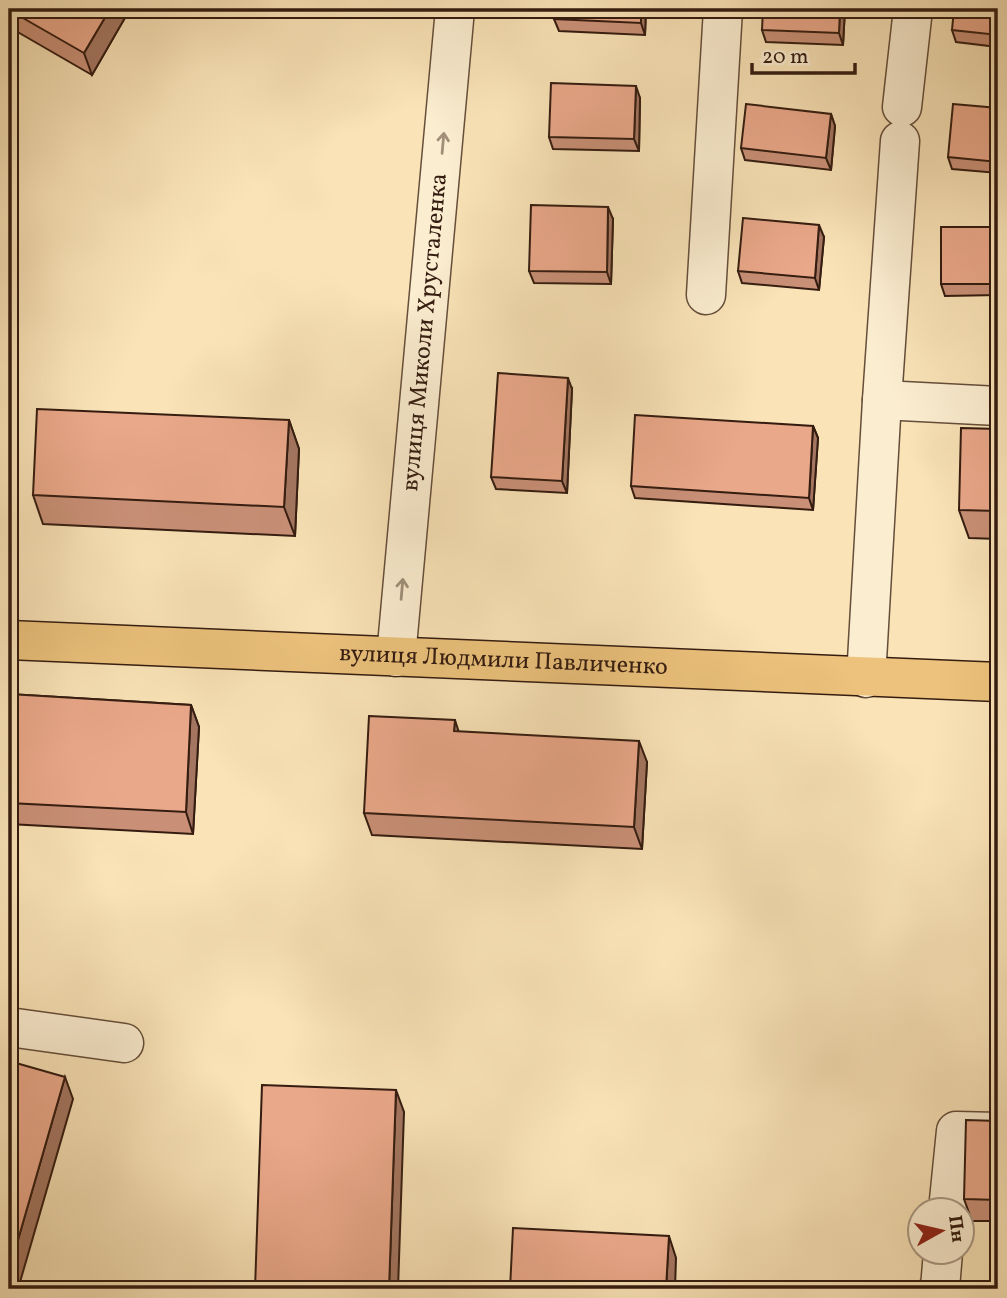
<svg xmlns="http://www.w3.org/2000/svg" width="1007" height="1298" font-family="Vollkorn,serif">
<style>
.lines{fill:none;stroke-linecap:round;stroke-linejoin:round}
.minor-casing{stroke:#654e3a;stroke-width:41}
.major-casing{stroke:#341c10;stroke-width:41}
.minor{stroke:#fbedd0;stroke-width:38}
.major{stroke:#ecc27c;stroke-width:38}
.wall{fill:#c99077;stroke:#341c10;stroke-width:2}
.shaded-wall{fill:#a47661;stroke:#341c10;stroke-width:2}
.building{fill:#eaa88a;stroke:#341c10;stroke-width:2}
.oneway{stroke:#a18f7a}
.labels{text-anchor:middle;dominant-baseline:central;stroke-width:5;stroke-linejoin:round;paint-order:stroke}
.street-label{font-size:24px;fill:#341c10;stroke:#fbedd0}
</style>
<rect width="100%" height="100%" fill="#f9e3b7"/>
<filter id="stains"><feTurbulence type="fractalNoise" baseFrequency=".00286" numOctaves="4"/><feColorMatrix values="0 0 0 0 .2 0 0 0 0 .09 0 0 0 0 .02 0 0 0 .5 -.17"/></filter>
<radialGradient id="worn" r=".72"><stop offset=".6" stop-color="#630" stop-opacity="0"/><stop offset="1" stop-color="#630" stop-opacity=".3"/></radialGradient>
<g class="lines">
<g class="minor-casing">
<g id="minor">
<path d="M 902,107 L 913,9"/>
<path d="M 706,295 L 723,9"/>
<path d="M 882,400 L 998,406"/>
<path id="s1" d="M 396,657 L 455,9"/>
<path d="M 866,678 L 882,400 L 900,141"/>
<path d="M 9,1027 L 124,1043"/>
<path d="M 948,1210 L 956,1131 L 998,1132"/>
<path d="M 938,1289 L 940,1288 L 943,1252"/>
</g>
</g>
<g class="major-casing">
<g id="major">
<path id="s2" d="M 9,640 L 998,682"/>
</g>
</g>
<use href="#minor" class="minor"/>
<use href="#major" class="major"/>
</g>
<g class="wall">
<path d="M 9,9 L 130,9 L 92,75 L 9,27 Z"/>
<path d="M 555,9 L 646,9 L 645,35 L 559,31 L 554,19 Z"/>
<path d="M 845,9 L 843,45 L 766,42 L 762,30 Z"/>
<path d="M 998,9 L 998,47 L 956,42 L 952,30 Z"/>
<path d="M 640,98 L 639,151 L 553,149 L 549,137 Z"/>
<path d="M 998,108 L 998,173 L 952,169 L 948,157 Z"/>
<path d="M 831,114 L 835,126 L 831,170 L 745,160 L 741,148 Z"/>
<path d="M 613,219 L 611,284 L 534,283 L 529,271 Z"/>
<path d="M 998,227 L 998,295 L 945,296 L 941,284 Z"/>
<path d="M 824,237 L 819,290 L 742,283 L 738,271 Z"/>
<path d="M 572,389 L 567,493 L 496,489 L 491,477 Z"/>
<path d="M 289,420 L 299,449 L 295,536 L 43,524 L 33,495 Z"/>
<path d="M 813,426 L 818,438 L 813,510 L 635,498 L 631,486 Z"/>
<path d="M 998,429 L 998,539 L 969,538 L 959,510 Z"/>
<path d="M 9,694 L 191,705 L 199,727 L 193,834 L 9,824 Z"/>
<path d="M 647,762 L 642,849 L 372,835 L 364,813 Z"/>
<path d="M 998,1121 L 998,1221 L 972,1221 L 964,1199 Z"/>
</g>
<g class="shaded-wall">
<path d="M 110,9 L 130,9 L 92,75 L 84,53 Z"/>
<path d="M 641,9 L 646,9 L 645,35 L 641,23 Z"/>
<path d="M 840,9 L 845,9 L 843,45 L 839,33 Z"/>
<path d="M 636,86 L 640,98 L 639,151 L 634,139 Z"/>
<path d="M 831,114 L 835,126 L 831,170 L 826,158 Z"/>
<path d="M 608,207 L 613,219 L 611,284 L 607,272 Z"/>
<path d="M 819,225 L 824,237 L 819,290 L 815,278 Z"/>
<path d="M 568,378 L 572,389 L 567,493 L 562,481 Z"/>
<path d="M 289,420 L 299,449 L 295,536 L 284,507 Z"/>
<path d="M 813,426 L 818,438 L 813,510 L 809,498 Z"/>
<path d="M 191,705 L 199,727 L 193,834 L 186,812 Z"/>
<path d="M 455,720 L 462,742 L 454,731 Z"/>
<path d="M 639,741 L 647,762 L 642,849 L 634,827 Z"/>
<path d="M 65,1077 L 73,1099 L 18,1289 L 9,1289 L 9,1271 Z"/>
<path d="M 396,1090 L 404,1112 L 398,1289 L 389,1289 Z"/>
<path d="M 669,1236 L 676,1258 L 675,1289 L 666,1289 Z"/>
</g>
<g class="building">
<path d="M 9,9 L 110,9 L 84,53 L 9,10 Z"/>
<path d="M 555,9 L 641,9 L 641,23 L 554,19 Z"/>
<path d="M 763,9 L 840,9 L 839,33 L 762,30 Z"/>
<path d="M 954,9 L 998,9 L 998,35 L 952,30 Z"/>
<path d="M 551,83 L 636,86 L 634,139 L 549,137 Z"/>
<path d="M 746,104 L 831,114 L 826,158 L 741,148 Z"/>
<path d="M 953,104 L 998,108 L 998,162 L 948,157 Z"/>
<path d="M 531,205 L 608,207 L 607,272 L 529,271 Z"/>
<path d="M 743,218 L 819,225 L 815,278 L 738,271 Z"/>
<rect x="941" y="227" width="57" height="57"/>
<path d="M 498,373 L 568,378 L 562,481 L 491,477 Z"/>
<path d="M 37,409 L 289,420 L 284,507 L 33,495 Z"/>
<path d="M 635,415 L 813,426 L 809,498 L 631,486 Z"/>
<path d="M 961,428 L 998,429 L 998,511 L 959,510 Z"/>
<path d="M 9,694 L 191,705 L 186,812 L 9,803 Z"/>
<path d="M 369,716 L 455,720 L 454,731 L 639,741 L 634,827 L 364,813 Z"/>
<path d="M 9,1061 L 65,1077 L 9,1271 Z"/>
<path d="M 262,1085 L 396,1090 L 389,1289 L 255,1289 Z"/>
<path d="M 966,1120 L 998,1121 L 998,1200 L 964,1199 Z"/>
<path d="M 513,1228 L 669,1236 L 666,1289 L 510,1289 Z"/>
</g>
<defs><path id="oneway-shaft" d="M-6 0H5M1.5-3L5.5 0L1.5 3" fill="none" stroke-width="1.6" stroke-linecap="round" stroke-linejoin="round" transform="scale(1.75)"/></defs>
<g class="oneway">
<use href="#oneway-shaft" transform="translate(443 143) rotate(-85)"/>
<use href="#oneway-shaft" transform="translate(402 589) rotate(-85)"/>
</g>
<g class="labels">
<g class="street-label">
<text stroke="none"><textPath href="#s1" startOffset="326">вулиця Миколи Хрусталенка</textPath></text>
<text stroke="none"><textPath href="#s2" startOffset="495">вулиця Людмили Павличенко</textPath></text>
</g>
</g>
<rect width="1007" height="1298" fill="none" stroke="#f9e3b7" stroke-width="35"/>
<rect x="10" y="10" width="986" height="1277" fill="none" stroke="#341c10" stroke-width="3.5"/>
<rect x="18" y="18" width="972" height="1263" fill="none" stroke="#341c10" stroke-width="2"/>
<g transform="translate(941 1231) rotate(82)"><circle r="33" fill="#fbedd0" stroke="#ab9983" stroke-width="2"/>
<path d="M0-5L12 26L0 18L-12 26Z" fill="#8f2418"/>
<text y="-10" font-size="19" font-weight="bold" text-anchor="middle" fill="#341c10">Пн</text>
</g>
<path d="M752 63v10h103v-10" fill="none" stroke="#341c10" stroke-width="3.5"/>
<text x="762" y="63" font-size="21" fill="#341c10" stroke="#fbedd0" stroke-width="5" paint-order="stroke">20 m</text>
<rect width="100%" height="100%" filter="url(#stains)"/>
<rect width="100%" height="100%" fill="url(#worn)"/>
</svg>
